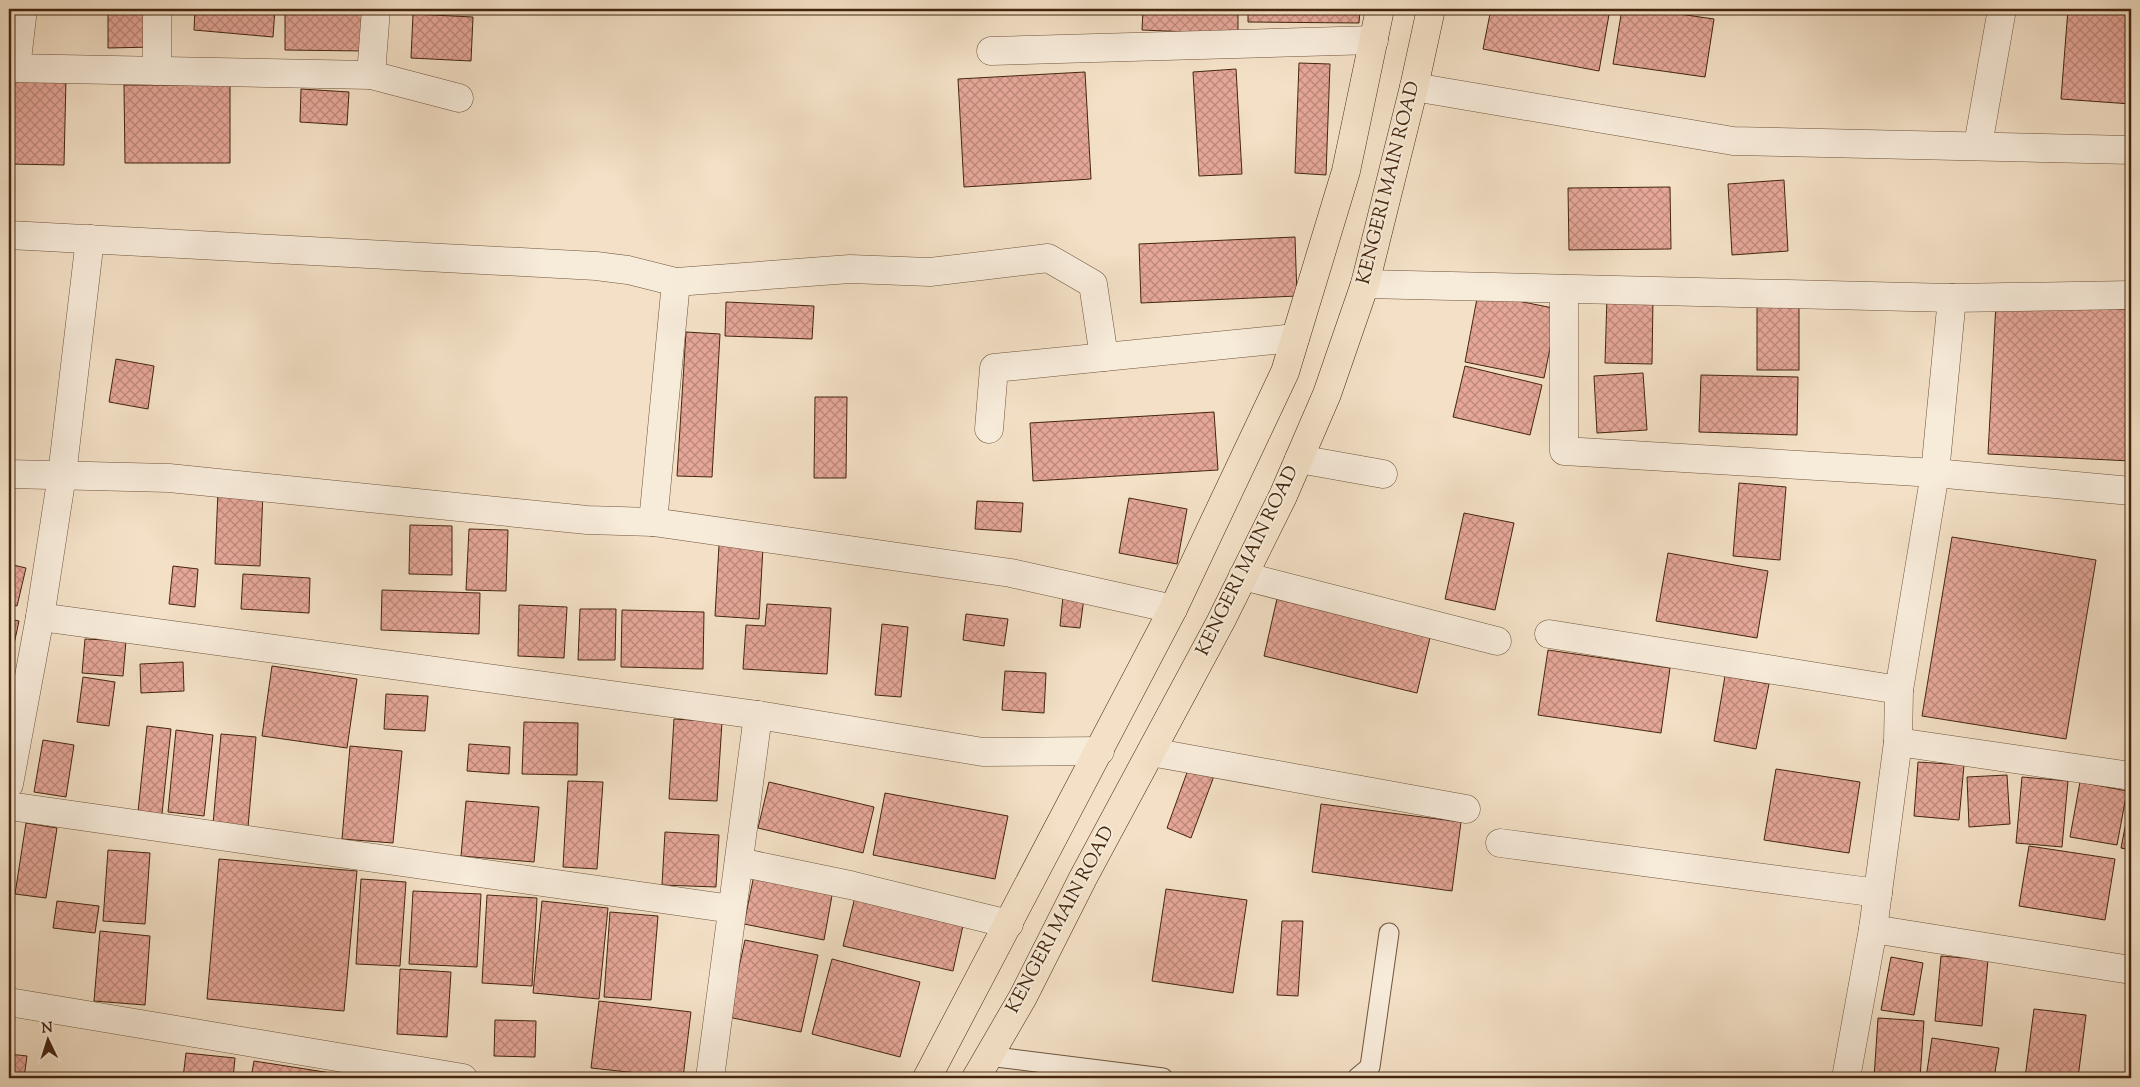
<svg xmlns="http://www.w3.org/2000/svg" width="2140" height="1087" font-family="'Sorts Mill Goudy',serif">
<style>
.building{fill:url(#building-cross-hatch);stroke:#44260d}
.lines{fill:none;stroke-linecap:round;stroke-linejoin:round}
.service-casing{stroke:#70543b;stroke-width:21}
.minor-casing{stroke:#70543b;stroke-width:29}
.primary-casing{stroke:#44260d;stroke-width:29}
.service{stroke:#f7ebda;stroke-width:19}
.minor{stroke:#f7ebda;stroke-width:28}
.primary{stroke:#f3e0c6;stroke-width:28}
.labels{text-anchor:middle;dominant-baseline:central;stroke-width:4;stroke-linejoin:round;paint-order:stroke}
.street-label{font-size:19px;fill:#44260d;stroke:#f7ebda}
</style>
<defs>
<pattern id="building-cross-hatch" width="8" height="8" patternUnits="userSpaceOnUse" patternTransform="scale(1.25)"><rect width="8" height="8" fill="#e6a799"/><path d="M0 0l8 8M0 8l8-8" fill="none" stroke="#bc887b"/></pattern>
</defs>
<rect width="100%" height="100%" fill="#f3e0c6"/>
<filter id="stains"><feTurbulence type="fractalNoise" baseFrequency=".004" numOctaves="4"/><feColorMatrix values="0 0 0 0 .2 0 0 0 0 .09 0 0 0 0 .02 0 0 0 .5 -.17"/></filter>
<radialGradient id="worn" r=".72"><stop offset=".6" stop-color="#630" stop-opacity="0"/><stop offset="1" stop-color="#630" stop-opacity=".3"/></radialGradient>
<g class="building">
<path d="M 108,9 L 153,9 L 154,47 L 108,48 Z"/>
<path d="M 195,9 L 275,9 L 273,37 L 194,30 Z"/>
<path d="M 285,9 L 366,9 L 365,51 L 285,50 Z"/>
<path d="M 1143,9 L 1238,9 L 1238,34 L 1142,30 Z"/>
<path d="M 1248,9 L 1360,9 L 1359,23 L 1248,22 Z"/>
<path d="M 1491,9 L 1610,9 L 1599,71 L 1483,49 Z"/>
<path d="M 1622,9 L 1644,9 L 1714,19 L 1705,77 L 1613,64 Z"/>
<path d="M 2068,9 L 2131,9 L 2131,104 L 2061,99 Z"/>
<path d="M 413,14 L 473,17 L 471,61 L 411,58 Z"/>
<path d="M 1299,63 L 1330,64 L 1326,175 L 1295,173 Z"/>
<path d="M 1236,69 L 1242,174 L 1199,176 L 1193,72 Z"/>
<path d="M 1085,72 L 1091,179 L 964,187 L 958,79 Z"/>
<path d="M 9,76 L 66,78 L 64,165 L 9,164 Z"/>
<path d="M 124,85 L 230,85 L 230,163 L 125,163 Z"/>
<path d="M 301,89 L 349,92 L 347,125 L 300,122 Z"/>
<path d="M 1784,180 L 1788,251 L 1732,255 L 1728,184 Z"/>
<path d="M 1670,187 L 1671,249 L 1569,250 L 1568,188 Z"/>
<path d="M 1295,237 L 1297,296 L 1141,303 L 1139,244 Z"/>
<path d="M 1478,293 L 1558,309 L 1544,378 L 1465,362 Z"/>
<path d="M 1607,296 L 1653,298 L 1652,364 L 1605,363 Z"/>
<rect x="1757" y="301" width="42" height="69"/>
<path d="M 726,302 L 814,306 L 812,339 L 725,336 Z"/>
<path d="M 1996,303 L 2131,310 L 2131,461 L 1988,454 Z"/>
<path d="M 686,332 L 720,334 L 712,477 L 677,476 Z"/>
<path d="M 116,359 L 154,366 L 148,409 L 109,402 Z"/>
<path d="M 1465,366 L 1542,385 L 1530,435 L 1453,417 Z"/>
<path d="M 1643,373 L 1647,430 L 1597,433 L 1594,376 Z"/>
<path d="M 1701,375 L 1798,377 L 1797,435 L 1699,432 Z"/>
<path d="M 815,397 L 847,397 L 846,478 L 814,478 Z"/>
<path d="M 1214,412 L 1218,470 L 1033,481 L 1030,423 Z"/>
<path d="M 1739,483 L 1786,487 L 1780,560 L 1733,556 Z"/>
<path d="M 218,491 L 263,492 L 260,566 L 215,564 Z"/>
<path d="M 1129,498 L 1187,509 L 1177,564 L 1119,553 Z"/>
<path d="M 977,501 L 1023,503 L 1021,532 L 975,529 Z"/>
<path d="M 1464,513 L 1514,523 L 1495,610 L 1445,599 Z"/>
<path d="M 410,525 L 452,526 L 452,575 L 409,574 Z"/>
<path d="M 469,529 L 508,530 L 506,591 L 466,590 Z"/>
<path d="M 1952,537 L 2096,560 L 2066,739 L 1922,716 Z"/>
<path d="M 719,545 L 763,547 L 759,619 L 715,616 Z"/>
<path d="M 1668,553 L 1768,571 L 1757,638 L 1656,621 Z"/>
<path d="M 9,564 L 26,568 L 17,606 L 9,604 Z"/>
<path d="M 173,566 L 198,569 L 195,607 L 169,604 Z"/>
<path d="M 243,574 L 310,578 L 309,613 L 241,609 Z"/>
<path d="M 382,590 L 480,593 L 479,634 L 381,630 Z"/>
<path d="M 1279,590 L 1433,625 L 1417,693 L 1264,656 Z"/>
<path d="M 1063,596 L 1084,598 L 1080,628 L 1060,626 Z"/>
<path d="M 767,604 L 831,608 L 827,674 L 743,669 L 746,625 L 765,626 Z"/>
<path d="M 519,605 L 567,607 L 564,658 L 518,656 Z"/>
<path d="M 580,609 L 616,609 L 615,660 L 578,660 Z"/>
<path d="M 622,610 L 704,612 L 703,669 L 621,667 Z"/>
<path d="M 966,614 L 1008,619 L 1004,646 L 963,640 Z"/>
<path d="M 9,619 L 19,621 L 11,658 L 9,658 Z"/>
<path d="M 882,624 L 908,627 L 901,697 L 875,695 Z"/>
<path d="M 85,639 L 126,641 L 123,676 L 82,673 Z"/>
<path d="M 1548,650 L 1670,668 L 1661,733 L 1538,715 Z"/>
<path d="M 183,662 L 184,691 L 141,693 L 140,664 Z"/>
<path d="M 272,666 L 357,679 L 347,748 L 262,736 Z"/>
<path d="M 1005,671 L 1046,673 L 1044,713 L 1002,710 Z"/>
<path d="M 1725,676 L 1769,684 L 1756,749 L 1714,741 Z"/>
<path d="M 83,677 L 115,682 L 109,726 L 77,722 Z"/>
<path d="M 386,694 L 428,696 L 425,731 L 384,729 Z"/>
<path d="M 674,719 L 722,722 L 717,801 L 669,799 Z"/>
<path d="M 524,722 L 578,723 L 577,775 L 522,774 Z"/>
<path d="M 147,726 L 171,729 L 162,814 L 138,812 Z"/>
<path d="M 176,730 L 213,735 L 204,816 L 168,812 Z"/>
<path d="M 221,734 L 256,737 L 248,827 L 213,824 Z"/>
<path d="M 43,740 L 74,745 L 66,797 L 34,792 Z"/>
<path d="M 469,744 L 510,747 L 509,774 L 467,771 Z"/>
<path d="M 350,746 L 402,751 L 393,843 L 342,839 Z"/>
<path d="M 1918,762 L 1964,765 L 1959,820 L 1914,816 Z"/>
<path d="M 1189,767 L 1214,776 L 1191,838 L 1167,828 Z"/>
<path d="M 1776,769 L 1860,782 L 1849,853 L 1764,840 Z"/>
<path d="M 2007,775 L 2010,824 L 1969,827 L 1967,777 Z"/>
<path d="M 2022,777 L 2068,781 L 2062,847 L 2016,843 Z"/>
<path d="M 568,781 L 603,782 L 597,869 L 563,867 Z"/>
<path d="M 769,782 L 874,807 L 863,853 L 758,828 Z"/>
<path d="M 2080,782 L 2127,791 L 2117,845 L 2070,837 Z"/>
<path d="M 885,793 L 1008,816 L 995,879 L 873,855 Z"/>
<path d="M 2131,797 L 2131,850 L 2121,848 Z"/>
<path d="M 466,801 L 539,807 L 534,862 L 461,856 Z"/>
<path d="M 1321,804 L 1461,822 L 1452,891 L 1312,872 Z"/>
<path d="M 26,823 L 57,828 L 46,898 L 15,894 Z"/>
<path d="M 665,832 L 719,835 L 716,887 L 662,885 Z"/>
<path d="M 2029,846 L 2115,859 L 2105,920 L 2019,906 Z"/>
<path d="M 108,850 L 150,853 L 145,924 L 103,921 Z"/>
<path d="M 219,859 L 357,871 L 344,1011 L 207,999 Z"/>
<path d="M 754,875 L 833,890 L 824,940 L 744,924 Z"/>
<path d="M 361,879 L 406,882 L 400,966 L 356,964 Z"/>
<path d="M 1166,889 L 1247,900 L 1233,993 L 1152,981 Z"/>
<path d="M 413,891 L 481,894 L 477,967 L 409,964 Z"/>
<path d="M 487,895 L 537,898 L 532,986 L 482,983 Z"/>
<path d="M 855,897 L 964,921 L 953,971 L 843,946 Z"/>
<path d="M 57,901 L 99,906 L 95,933 L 53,928 Z"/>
<path d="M 542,901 L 608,908 L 599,999 L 533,993 Z"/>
<path d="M 610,912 L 658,916 L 651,1000 L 604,997 Z"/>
<path d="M 1282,921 L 1303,921 L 1298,996 L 1277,995 Z"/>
<path d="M 100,931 L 150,936 L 145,1005 L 94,1001 Z"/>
<path d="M 745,940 L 818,955 L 801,1032 L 728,1017 Z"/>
<path d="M 1941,956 L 1988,960 L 1982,1026 L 1935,1021 Z"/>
<path d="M 1891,957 L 1923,963 L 1914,1015 L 1881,1010 Z"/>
<path d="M 832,959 L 920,982 L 900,1057 L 812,1034 Z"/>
<path d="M 400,969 L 451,972 L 447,1037 L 397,1034 Z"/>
<path d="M 599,1001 L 691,1012 L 683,1078 L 591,1068 Z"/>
<path d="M 2034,1009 L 2086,1015 L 2078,1078 L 2025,1078 Z"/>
<path d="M 1878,1018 L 1924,1021 L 1920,1078 L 1874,1078 Z"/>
<path d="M 495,1020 L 536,1021 L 535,1057 L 494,1056 Z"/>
<path d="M 1932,1038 L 1999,1048 L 1994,1078 L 1926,1078 Z"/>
<path d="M 186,1053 L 235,1058 L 233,1078 L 183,1078 Z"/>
<path d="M 9,1054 L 27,1056 L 24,1078 L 9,1078 Z"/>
<path d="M 254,1061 L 331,1073 L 330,1078 L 251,1078 Z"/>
<path d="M 341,1070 L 385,1078 L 339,1078 Z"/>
</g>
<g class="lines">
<g class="service-casing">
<g id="service">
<path d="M 988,1056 L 1163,1078"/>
<path d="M 1357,1078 L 1370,1067 L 1389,933"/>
</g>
</g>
<g class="minor-casing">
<g id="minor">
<path d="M 991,51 L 1374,40"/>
<path d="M 9,68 L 371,75 L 459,98"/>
<path d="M 16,68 L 23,9"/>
<path d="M 157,71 L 157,9"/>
<path d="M 371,75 L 376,9"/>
<path d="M 1414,87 L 1733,141 L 2131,150"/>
<path d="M 1978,145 L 2002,9"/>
<path d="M 9,235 L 596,266 L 628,270 L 676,282 L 653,522"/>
<path d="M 676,282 L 850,269 L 930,272 L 1048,258 L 1093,284 L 1104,357"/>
<path d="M 1365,284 L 1952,298 L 2131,295"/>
<path d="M 1564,289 L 1564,451 L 1935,473 L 2131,491"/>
<path d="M 989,429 L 994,368 L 1295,338"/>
<path d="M 1299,459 L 1383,474"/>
<path d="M 9,474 L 169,478 L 587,520 L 653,522 L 1011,573 L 1173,609"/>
<path d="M 1243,576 L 1497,641"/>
<path d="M 40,617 L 758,715 L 983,752 L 1100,751"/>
<path d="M 1549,634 L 1899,690"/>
<path d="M 1898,742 L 2131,776"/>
<path d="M 1151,752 L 1466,809"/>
<path d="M 9,784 L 40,617 L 62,475 L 90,239"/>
<path d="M 9,806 L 732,909"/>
<path d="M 1500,843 L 1878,893"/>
<path d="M 739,862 L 850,885 L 1009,924"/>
<path d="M 1873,929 L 2131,970"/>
<path d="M 9,1002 L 463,1078"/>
<path d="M 710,1078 L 758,715"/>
<path d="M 1846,1078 L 1873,929 L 1898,742 L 1899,690 L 1935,473 L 1952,298"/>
</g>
</g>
<g class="primary-casing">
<g id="primary">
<path d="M 927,1078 L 1173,609 L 1285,372 L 1346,171 L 1380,9"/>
<path d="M 976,1078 L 1023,997 L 1083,878 L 1221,621 L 1283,496 L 1327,394 L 1365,284 L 1414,87 L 1431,9"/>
</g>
</g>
<use href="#service" class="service"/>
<use href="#minor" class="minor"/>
<use href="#primary" class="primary"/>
</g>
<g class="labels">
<g class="street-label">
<text transform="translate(1389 183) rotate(-76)">KENGERI MAIN ROAD</text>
<text transform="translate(1248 561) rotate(-64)">KENGERI MAIN ROAD</text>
<text transform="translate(1061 920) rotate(-62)">KENGERI MAIN ROAD</text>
</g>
</g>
<rect width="2140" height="1087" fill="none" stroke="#f3e0c6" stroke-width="30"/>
<rect x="10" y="10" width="2120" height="1067" fill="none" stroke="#44260d" stroke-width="2.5"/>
<rect x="15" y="15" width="2110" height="1057" fill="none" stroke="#44260d"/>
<g transform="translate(48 1040) rotate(356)" stroke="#f7ebda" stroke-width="4" paint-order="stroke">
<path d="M0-4L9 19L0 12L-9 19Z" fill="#44260d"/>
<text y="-8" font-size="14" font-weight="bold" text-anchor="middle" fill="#44260d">N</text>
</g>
<rect width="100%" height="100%" filter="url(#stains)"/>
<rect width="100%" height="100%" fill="url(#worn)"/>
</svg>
